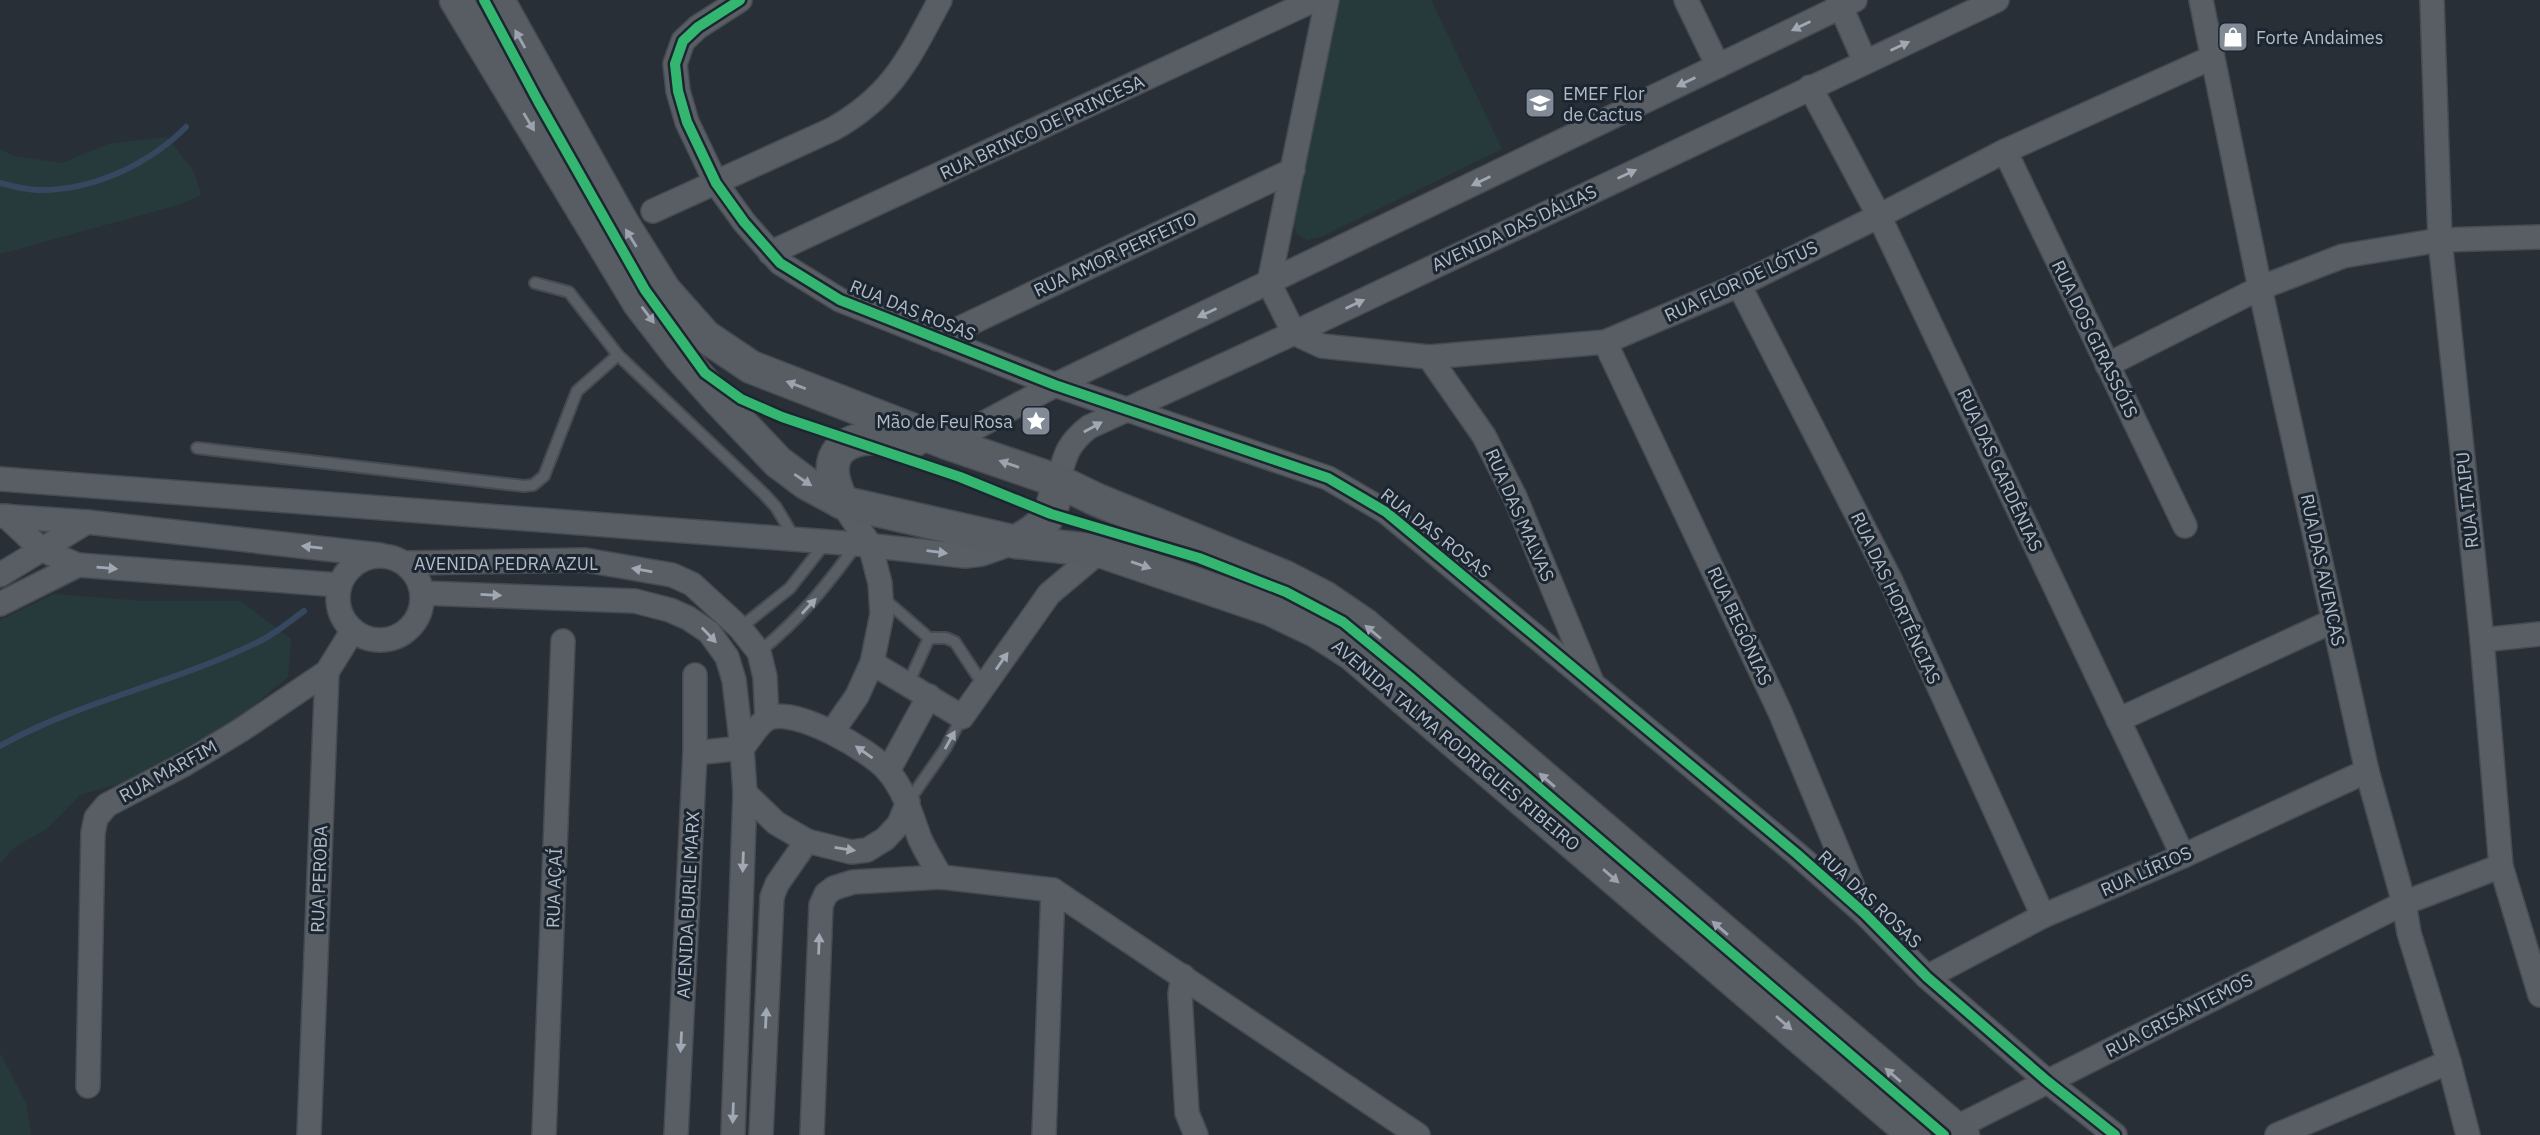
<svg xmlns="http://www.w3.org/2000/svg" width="2540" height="1135" font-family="'IBM Plex Sans',sans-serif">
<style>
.green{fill:#263a3c}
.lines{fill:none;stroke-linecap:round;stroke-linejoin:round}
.stream{stroke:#35485f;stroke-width:6}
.service-casing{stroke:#474b51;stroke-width:14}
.minor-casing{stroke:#474b51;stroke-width:26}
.secondary-casing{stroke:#474b51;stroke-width:35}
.service{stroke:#595e65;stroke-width:10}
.minor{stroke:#595e65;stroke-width:23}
.secondary{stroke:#585c63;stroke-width:32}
.cycleway-casing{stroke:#1c2631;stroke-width:15}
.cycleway{stroke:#33b770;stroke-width:10}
.oneway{fill:#a0a8b4}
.oneway2{fill:#9ca3af}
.labels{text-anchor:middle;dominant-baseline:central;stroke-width:6;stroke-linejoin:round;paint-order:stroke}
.poi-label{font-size:18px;fill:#b2bbc8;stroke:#1c2631;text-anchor:start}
.street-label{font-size:18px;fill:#b2bbc8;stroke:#1c2631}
</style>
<rect width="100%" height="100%" fill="#292f36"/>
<g class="green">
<path d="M 1336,0 L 1431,0 L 1502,149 L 1321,237 L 1307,240 L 1297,234 L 1292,223 Z"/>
<path d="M 167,137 L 194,172 L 201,195 L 178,205 L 0,254 L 0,149 L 13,156 L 62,163 L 108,144 Z"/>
<path d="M 54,594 L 143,601 L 241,601 L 291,639 L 288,677 L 182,765 L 80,795 L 48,828 L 15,847 L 0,863 L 0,620 Z"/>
<path d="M 0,1053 L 26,1103 L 31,1135 L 0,1135 Z"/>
</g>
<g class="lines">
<g class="stream">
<path d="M 0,183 C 12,186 25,190 38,190 C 92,191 148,165 186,127"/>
<path d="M 0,746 C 82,700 176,683 260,641 C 275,634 290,621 304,611"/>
</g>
<g class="service-casing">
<g id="service">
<path d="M 535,283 L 569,292 L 618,355 L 764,494 L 776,507 L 795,539"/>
<path d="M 197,448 L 524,486 L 533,485 L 544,476 L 577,391 L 618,355"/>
<path d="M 883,598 L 929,638 L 946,638 L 955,642 L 984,686"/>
<path d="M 740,628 L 790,588 L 826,542"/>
<path d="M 759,652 C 800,619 827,585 857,544"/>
<path d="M 908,684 L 929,638"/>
<path d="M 908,802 L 945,749 L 962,717"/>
</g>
</g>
<g class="minor-casing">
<g id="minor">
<path d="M 740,0 L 698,27 L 683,41 L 675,64 L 678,91 L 687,122 L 716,183 L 744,222 L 780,263 L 840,300 L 1055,385 L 1328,478 L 1386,512 L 1797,854 L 1865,914 L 1927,977 L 2047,1081 L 2115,1135"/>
<path d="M 1686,0 L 1718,66"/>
<path d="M 1838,0 L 1865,62"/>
<path d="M 2201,0 L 2260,288 L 2367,771 L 2404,903 L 2409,933 L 2449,1062 L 2468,1135"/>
<path d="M 2432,0 L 2440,240 L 2482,640 L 2501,866 L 2540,995"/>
<path d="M 1810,87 L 1879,216 L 2183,856"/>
<path d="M 2005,151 L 2185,526"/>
<path d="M 653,211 L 833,129 C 893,95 909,58 940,0"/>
<path d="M 770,253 L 1314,0"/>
<path d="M 1269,283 L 1294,333 L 1322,346 L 1429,357 L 1605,342 L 1739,285 L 1879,216 L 2005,151 L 2211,58"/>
<path d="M 1269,283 L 1327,0"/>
<path d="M 1739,285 L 1891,581 L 2043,916"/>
<path d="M 937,339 L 1293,170"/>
<path d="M 1605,342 L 1780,712 L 1861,906"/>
<path d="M 1429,357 L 1484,436 L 1515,497 L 1591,680"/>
<path d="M 2107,365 L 2260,288 L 2343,256 L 2440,240 L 2540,237"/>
<path d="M 947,443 L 1055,385 L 1855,0"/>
<path d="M 0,479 L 857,544 L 965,556 L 982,554 L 1016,542"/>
<path d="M 1058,481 C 1065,456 1067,444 1089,427 L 1294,333 L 1997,0"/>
<path d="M 841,502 L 870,545 L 880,583 L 882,614 L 872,663 L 962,717 L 1049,594 L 1100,551"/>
<path d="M 0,516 L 87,522"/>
<path d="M 6,516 L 42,550 L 78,565 L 339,585"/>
<circle cx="380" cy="598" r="42"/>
<path d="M 405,563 L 585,560 L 672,575 L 692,584 L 740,628 L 759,652 L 765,677 L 767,719"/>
<path d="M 0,575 L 87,522 L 380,555"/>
<path d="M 422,593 L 635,601 L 670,610 L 688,618 L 709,632 L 727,657 L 734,680 L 742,748 L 695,753"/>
<path d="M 0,604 L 78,565"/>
<path d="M 2482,640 L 2540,634"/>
<path d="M 2118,720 L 2333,621"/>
<path d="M 832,732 L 857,696 L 872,663"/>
<path d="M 888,771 L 929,696"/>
<path d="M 745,793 L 776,823 L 807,841 L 851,852 L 867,850 L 885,839 L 899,824 L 908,802"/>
<path d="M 1183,976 L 1180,994 L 1187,1113 L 1196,1135"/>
<path d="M 1927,977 L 2043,916 L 2183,856 L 2367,771"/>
<path d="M 88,1086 L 93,833 L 96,818 L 107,805 L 185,764 L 241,730 L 327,672"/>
<path d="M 1955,1128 L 2404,903 L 2501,866"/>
<path d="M 309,1135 L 327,672 L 353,630"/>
<path d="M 544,1135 L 563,641"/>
<path d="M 676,1135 L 695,753 L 695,675"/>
<path d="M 733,1135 L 745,793 L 742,748 C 749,740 758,724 767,719 C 793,705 870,750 888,771 C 905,791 911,815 920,839 C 926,852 934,865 941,877"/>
<path d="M 761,1135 L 772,897 L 777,884 L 807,841"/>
<path d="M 812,1135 L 821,905 L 826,894 L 834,888 L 853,882 L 941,877 L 1053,890 L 1418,1135"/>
<path d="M 1044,1135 L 1053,890"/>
<path d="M 2277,1135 L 2449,1062"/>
</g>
</g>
<g class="secondary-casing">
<g id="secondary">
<path d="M 456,0 L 639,303 L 680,356 L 720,401 L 778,462 L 806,483 L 841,502 L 1016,542 L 1100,551 L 1270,609 L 1316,631 L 1352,654 L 1914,1135"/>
<path d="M 498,0 L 623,224 L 665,291 L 705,336 L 751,367 L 947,443 L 1058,481 L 1095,499 L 1285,577 L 1324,597 L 1365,625 L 1963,1135"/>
<path d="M 841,502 C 839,493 834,484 833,475 C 828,430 886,437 915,440"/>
<path d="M 1016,542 C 1048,522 1051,520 1058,481"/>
</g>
</g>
<use href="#service" class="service"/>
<use href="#minor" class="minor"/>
<use href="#secondary" class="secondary"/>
<g class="cycleway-casing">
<g id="cycleway">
<path d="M 484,0 L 538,101 L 645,290 L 705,373 L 741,399 L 782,417 L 960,477 L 1051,514 L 1199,558 L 1286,592 L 1343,622 L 1410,677 L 1944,1135"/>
<path d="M 740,0 L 698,27 L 683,41 L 675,64 L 678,91 L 687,122 L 716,183 L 744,222 L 780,263 L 840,300 L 1055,385 L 1328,478 L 1386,512 L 1797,854 L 1865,914 L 1927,977 L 2047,1081 L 2115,1135"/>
</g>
</g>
<use href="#cycleway" class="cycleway"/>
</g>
<defs><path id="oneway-solid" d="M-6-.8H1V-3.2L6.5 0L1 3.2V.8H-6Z" transform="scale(1.75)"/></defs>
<g class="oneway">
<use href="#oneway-solid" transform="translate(1801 26) rotate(154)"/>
<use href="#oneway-solid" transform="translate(1900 46) rotate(-25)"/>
<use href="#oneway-solid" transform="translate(1686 82) rotate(154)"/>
<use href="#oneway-solid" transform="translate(1627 174) rotate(-25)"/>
<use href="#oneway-solid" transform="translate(1481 181) rotate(154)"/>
<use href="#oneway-solid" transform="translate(1355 304) rotate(-25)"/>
<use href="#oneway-solid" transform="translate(1207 313) rotate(155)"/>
<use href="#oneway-solid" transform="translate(1093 427) rotate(-29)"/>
<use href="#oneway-solid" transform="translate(312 547) rotate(-174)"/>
<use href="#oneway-solid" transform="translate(937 552) rotate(7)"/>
<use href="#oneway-solid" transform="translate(107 568) rotate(5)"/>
<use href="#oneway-solid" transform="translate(642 570) rotate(-170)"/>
<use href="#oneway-solid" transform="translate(491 595) rotate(3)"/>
<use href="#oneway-solid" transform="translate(809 606) rotate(-47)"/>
<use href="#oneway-solid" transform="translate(709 635) rotate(46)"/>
<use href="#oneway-solid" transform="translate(1002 661) rotate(-55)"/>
<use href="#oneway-solid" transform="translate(950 740) rotate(-61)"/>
<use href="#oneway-solid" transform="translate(864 752) rotate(-145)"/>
<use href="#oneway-solid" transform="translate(845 849) rotate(9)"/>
<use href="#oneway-solid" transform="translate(743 862) rotate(92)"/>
<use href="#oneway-solid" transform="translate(819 944) rotate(-88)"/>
<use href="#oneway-solid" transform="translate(766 1018) rotate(-87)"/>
<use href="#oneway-solid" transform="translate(681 1042) rotate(93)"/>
<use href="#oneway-solid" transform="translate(733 1113) rotate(92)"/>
</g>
<g class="oneway2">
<use href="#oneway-solid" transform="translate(520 39) rotate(-119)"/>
<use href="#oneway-solid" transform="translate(529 122) rotate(59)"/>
<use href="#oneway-solid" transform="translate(631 238) rotate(-122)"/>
<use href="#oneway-solid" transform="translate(648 315) rotate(53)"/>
<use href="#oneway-solid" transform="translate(796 385) rotate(-159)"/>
<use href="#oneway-solid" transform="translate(1009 464) rotate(-161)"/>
<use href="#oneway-solid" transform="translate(803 480) rotate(34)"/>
<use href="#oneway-solid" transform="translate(1141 565) rotate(19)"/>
<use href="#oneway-solid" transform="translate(1373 632) rotate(-140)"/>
<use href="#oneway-solid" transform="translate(1547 780) rotate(-139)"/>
<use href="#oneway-solid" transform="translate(1611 876) rotate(41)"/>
<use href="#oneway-solid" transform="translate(1720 928) rotate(-139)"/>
<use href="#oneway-solid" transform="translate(1784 1023) rotate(41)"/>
<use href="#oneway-solid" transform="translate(1893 1075) rotate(-139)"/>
</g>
<defs>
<g id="shop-square" transform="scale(1.575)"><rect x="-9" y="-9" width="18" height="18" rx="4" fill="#828a95" stroke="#1c2631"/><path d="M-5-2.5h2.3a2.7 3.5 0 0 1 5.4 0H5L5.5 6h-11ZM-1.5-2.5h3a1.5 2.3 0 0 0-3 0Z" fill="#fff"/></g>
<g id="school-square" transform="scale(1.575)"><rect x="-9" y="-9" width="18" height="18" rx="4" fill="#828a95" stroke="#1c2631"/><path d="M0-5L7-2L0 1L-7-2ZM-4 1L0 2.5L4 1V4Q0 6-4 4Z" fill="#fff"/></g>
<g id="sight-square" transform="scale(1.575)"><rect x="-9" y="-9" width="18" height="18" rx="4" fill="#828a95" stroke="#1c2631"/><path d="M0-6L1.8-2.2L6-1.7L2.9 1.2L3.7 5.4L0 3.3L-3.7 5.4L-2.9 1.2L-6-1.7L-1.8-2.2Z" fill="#fff"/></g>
</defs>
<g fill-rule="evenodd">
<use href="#shop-square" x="2233" y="37"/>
<use href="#school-square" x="1540" y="103"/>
<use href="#sight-square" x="1036" y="421"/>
</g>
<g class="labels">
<g class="poi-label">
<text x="2256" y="37">Forte Andaimes</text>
<text x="1563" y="93">EMEF Flor<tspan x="1563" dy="21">de Cactus</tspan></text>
<text x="1013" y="421" text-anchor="end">Mão de Feu Rosa</text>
</g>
<g class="street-label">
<text transform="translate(1042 127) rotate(-25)">RUA BRINCO DE PRINCESA</text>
<text transform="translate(1514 228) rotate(-25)">AVENIDA DAS DÁLIAS</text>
<text transform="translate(1115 254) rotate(-25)">RUA AMOR PERFEITO</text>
<text transform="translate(1741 281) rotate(-25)">RUA FLOR DE LÓTUS</text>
<text transform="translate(913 310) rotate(22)">RUA DAS ROSAS</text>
<text transform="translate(2095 339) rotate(64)">RUA DOS GIRASSÓIS</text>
<text transform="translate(2000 470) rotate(65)">RUA DAS GARDÊNIAS</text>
<text transform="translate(2467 500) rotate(-96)">RUA ITAIPU</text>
<text transform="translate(1520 515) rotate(66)">RUA DAS MALVAS</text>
<text transform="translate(1436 533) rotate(38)">RUA DAS ROSAS</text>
<text x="506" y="563">AVENIDA PEDRA AZUL</text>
<text transform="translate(2323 570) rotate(78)">RUA DAS AVENCAS</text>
<text transform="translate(1896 598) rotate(65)">RUA DAS HORTÊNCIAS</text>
<text transform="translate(1740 626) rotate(65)">RUA BEGÔNIAS</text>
<text transform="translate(1456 745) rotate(40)">AVENIDA TALMA RODRIGUES RIBEIRO</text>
<text transform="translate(168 771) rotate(-29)">RUA MARFIM</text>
<text transform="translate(2146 871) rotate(-24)">RUA LÍRIOS</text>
<text transform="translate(319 879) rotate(-88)">RUA PEROBA</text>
<text transform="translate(554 888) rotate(-88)">RUA AÇAÍ</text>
<text transform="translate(1870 899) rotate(43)">RUA DAS ROSAS</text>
<text transform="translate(688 905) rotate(-87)">AVENIDA BURLE MARX</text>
<text transform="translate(2179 1015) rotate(-27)">RUA CRISÂNTEMOS</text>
</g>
</g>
</svg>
